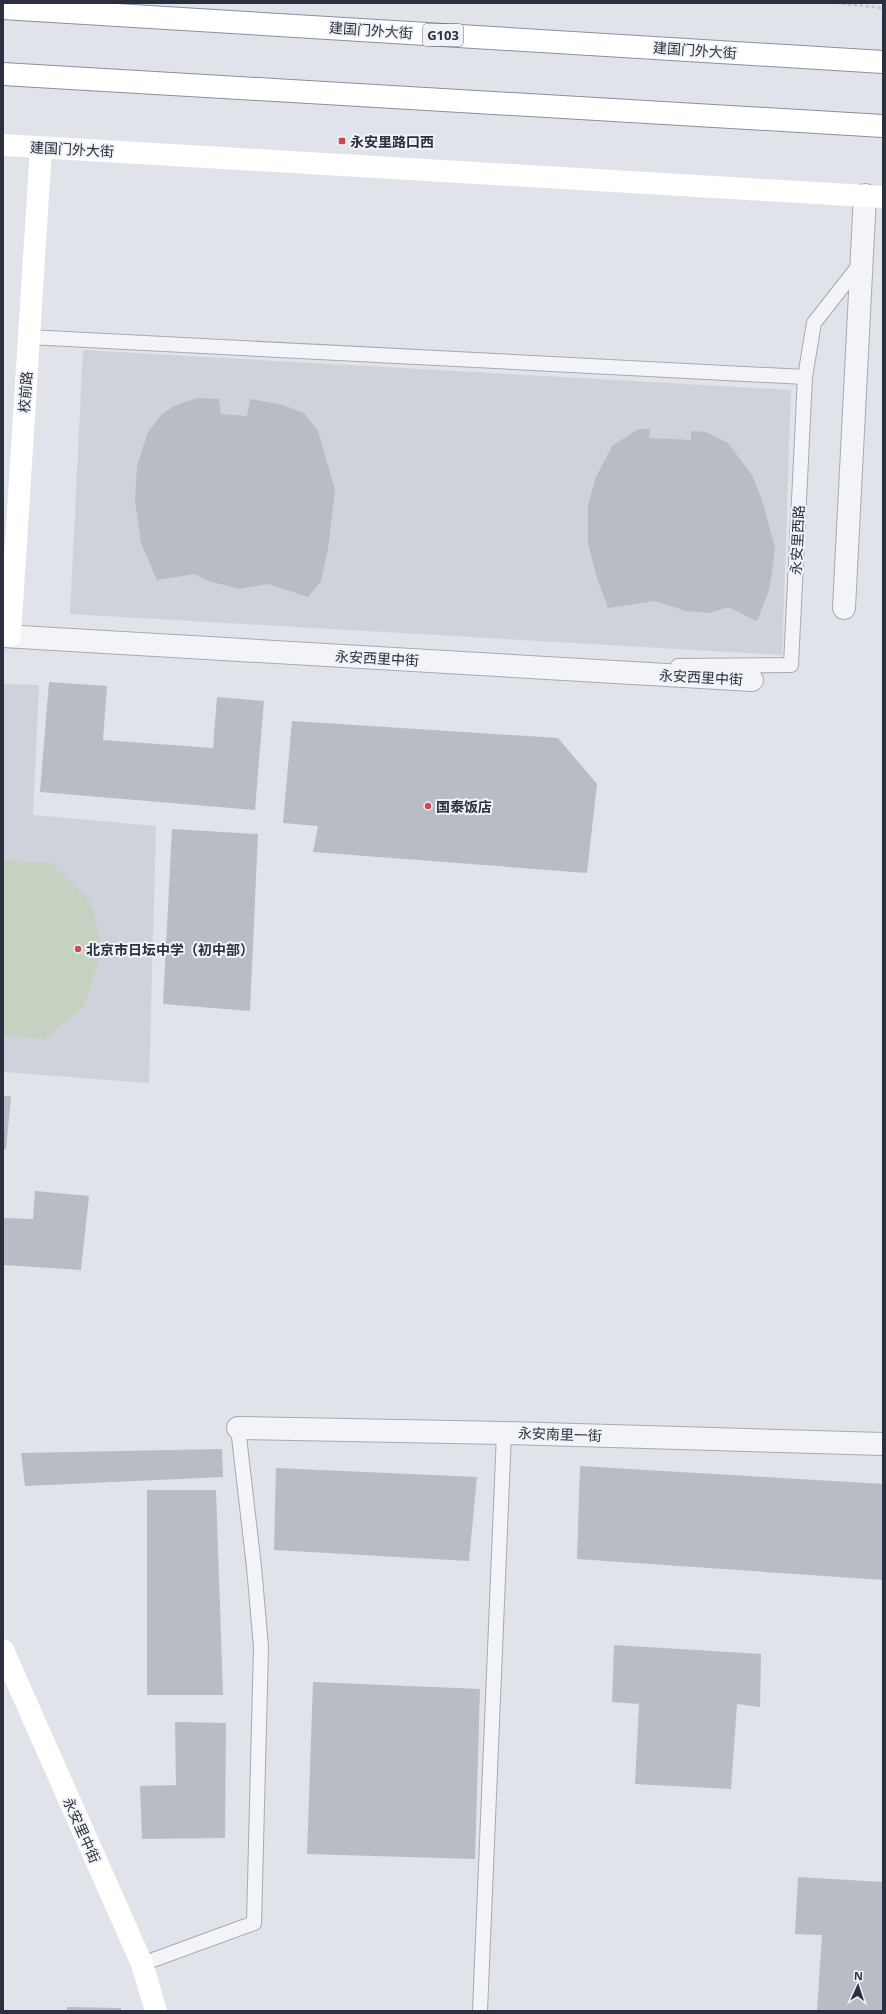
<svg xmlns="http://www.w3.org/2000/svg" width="886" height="2014" font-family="'Open Sans','Noto Sans SC',sans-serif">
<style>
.built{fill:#cfd2db}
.green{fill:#c5d2c2}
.building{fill:#b8bcc5}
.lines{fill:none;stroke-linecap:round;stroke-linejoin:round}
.lane-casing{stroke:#a6aab3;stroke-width:16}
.street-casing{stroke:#a6aab3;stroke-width:24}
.highway-casing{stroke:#88909f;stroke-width:24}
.path{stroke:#bfc1c7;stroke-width:2.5;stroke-dasharray:3 3;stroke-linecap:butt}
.lane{stroke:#f3f4f7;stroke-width:14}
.street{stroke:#f3f4f7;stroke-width:22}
.secondary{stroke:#fff;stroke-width:22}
.highway{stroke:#fff;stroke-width:22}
.poi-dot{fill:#c94a55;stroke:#f0f2f6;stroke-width:1.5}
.labels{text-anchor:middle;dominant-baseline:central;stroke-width:4;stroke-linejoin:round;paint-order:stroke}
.shield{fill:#f0f2f6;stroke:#656a77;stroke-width:1}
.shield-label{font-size:13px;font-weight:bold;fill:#2a3040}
.street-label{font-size:14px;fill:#2a3040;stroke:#f0f2f6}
.poi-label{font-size:14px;font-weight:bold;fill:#2a3040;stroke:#f0f2f6;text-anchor:start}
</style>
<rect width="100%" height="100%" fill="#e0e3e9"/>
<g class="built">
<path d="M 83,350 L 791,390 L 782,655 L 70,614 Z"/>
<path d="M 3,684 L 39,685 L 33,815 L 156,826 L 149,1083 L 3,1072 Z"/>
</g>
<path class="green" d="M 3,860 L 51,863 L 91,902 L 102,950 L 84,1006 L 45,1039 L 3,1036 Z"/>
<g class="building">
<path d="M 197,398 L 219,399 L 221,414 L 247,416 L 250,399 L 279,404 L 304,413 L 318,431 L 335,490 L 328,549 L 321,581 L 308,597 L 268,584 L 239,589 L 205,580 L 195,574 L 157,580 L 141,543 L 135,500 L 137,466 L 148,432 L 162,414 L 174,406 Z"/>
<path d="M 638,429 L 650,429 L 649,438 L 691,440 L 691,431 L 706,432 L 728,443 L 752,475 L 763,503 L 775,548 L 770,587 L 757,621 L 728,607 L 710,613 L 686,611 L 655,601 L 608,608 L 596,575 L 588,543 L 588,505 L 596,477 L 612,446 Z"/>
<path d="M 49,682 L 107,686 L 103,740 L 213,748 L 217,697 L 264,701 L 255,810 L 40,792 Z"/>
<path d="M 292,721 L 558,738 L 597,784 L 587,873 L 313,852 L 318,826 L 283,823 Z"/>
<path d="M 172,829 L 258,834 L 250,1011 L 163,1004 Z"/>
<path d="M 3,1096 L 11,1096 L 6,1149 L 3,1149 Z"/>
<path d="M 35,1191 L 89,1196 L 81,1270 L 3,1265 L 3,1218 L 33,1219 Z"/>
<path d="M 222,1449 L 223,1477 L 25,1486 L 21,1453 Z"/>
<path d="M 580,1466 L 883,1484 L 883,1580 L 577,1559 Z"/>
<path d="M 276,1468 L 477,1477 L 469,1561 L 274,1550 Z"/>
<path d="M 147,1490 L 216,1490 L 223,1695 L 147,1695 Z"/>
<path d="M 614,1645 L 761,1654 L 760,1707 L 737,1704 L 731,1789 L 635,1784 L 639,1704 L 612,1702 Z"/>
<path d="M 313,1682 L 480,1689 L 475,1859 L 307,1854 Z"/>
<path d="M 175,1722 L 226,1723 L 225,1838 L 142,1839 L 140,1786 L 176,1785 Z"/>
<path d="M 798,1877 L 883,1882 L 883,2011 L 817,2011 L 822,1935 L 795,1934 Z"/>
<path d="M 67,2007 L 121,2008 L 121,2011 L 67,2011 Z"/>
</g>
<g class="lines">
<g class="lane-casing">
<g id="lane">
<path d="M 28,337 L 805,377"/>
<path d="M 678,666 L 791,665 L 805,377 L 814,323 L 861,263"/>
<path d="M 142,1964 L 254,1923 L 261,1647 L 254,1567 L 238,1428"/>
<path d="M 480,2011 L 504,1433"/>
</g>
</g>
<g class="street-casing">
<g id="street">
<path d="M 844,608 L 865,195"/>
<path d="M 3,636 L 752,680"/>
<path d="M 238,1428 L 504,1433 L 883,1444"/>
</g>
</g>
<g class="highway-casing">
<g id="highway">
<path d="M 3,8 L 883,62"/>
<path d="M 3,74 L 883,126"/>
</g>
</g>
<path class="path" d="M 836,3 L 883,8"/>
<use href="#lane" class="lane"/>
<use href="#street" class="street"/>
<g class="secondary">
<path d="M 3,145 L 883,197"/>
<path d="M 10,636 L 41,148"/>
<path d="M 3,1650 L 142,1964 L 156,2011"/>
</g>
<use href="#highway" class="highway"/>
</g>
<g class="poi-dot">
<rect x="338" y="137" width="8" height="8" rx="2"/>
<circle cx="428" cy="806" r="4"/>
<circle cx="78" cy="949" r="4"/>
</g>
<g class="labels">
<rect class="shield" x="423" y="24" width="40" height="22" rx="3"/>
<g class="shield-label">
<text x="443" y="35">G103</text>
</g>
<g class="street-label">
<text transform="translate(371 30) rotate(4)">建国门外大街</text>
<text transform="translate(695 50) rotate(4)">建国门外大街</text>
<text transform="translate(72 149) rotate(3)">建国门外大街</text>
<text transform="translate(25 392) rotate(-86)">校前路</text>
<text transform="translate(797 540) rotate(-87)">永安里西路</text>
<text transform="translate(377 658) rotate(3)">永安西里中街</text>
<text transform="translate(701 677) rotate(3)">永安西里中街</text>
<text transform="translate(560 1434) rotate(2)">永安南里一街</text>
<text transform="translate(82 1830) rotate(66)">永安里中街</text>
</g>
<g class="poi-label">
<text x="350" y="141">永安里路口西</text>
<text x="436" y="806">国泰饭店</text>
<text x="86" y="949">北京市日坛中学（初中部）</text>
</g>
</g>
<rect width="886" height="2014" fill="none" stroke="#2a3040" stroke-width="8"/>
<g transform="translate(858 1986) rotate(3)" stroke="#f0f2f6" stroke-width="3" paint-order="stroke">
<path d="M0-3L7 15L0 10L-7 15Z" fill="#2a3040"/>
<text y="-6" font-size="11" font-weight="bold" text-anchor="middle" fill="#2a3040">N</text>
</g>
</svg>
